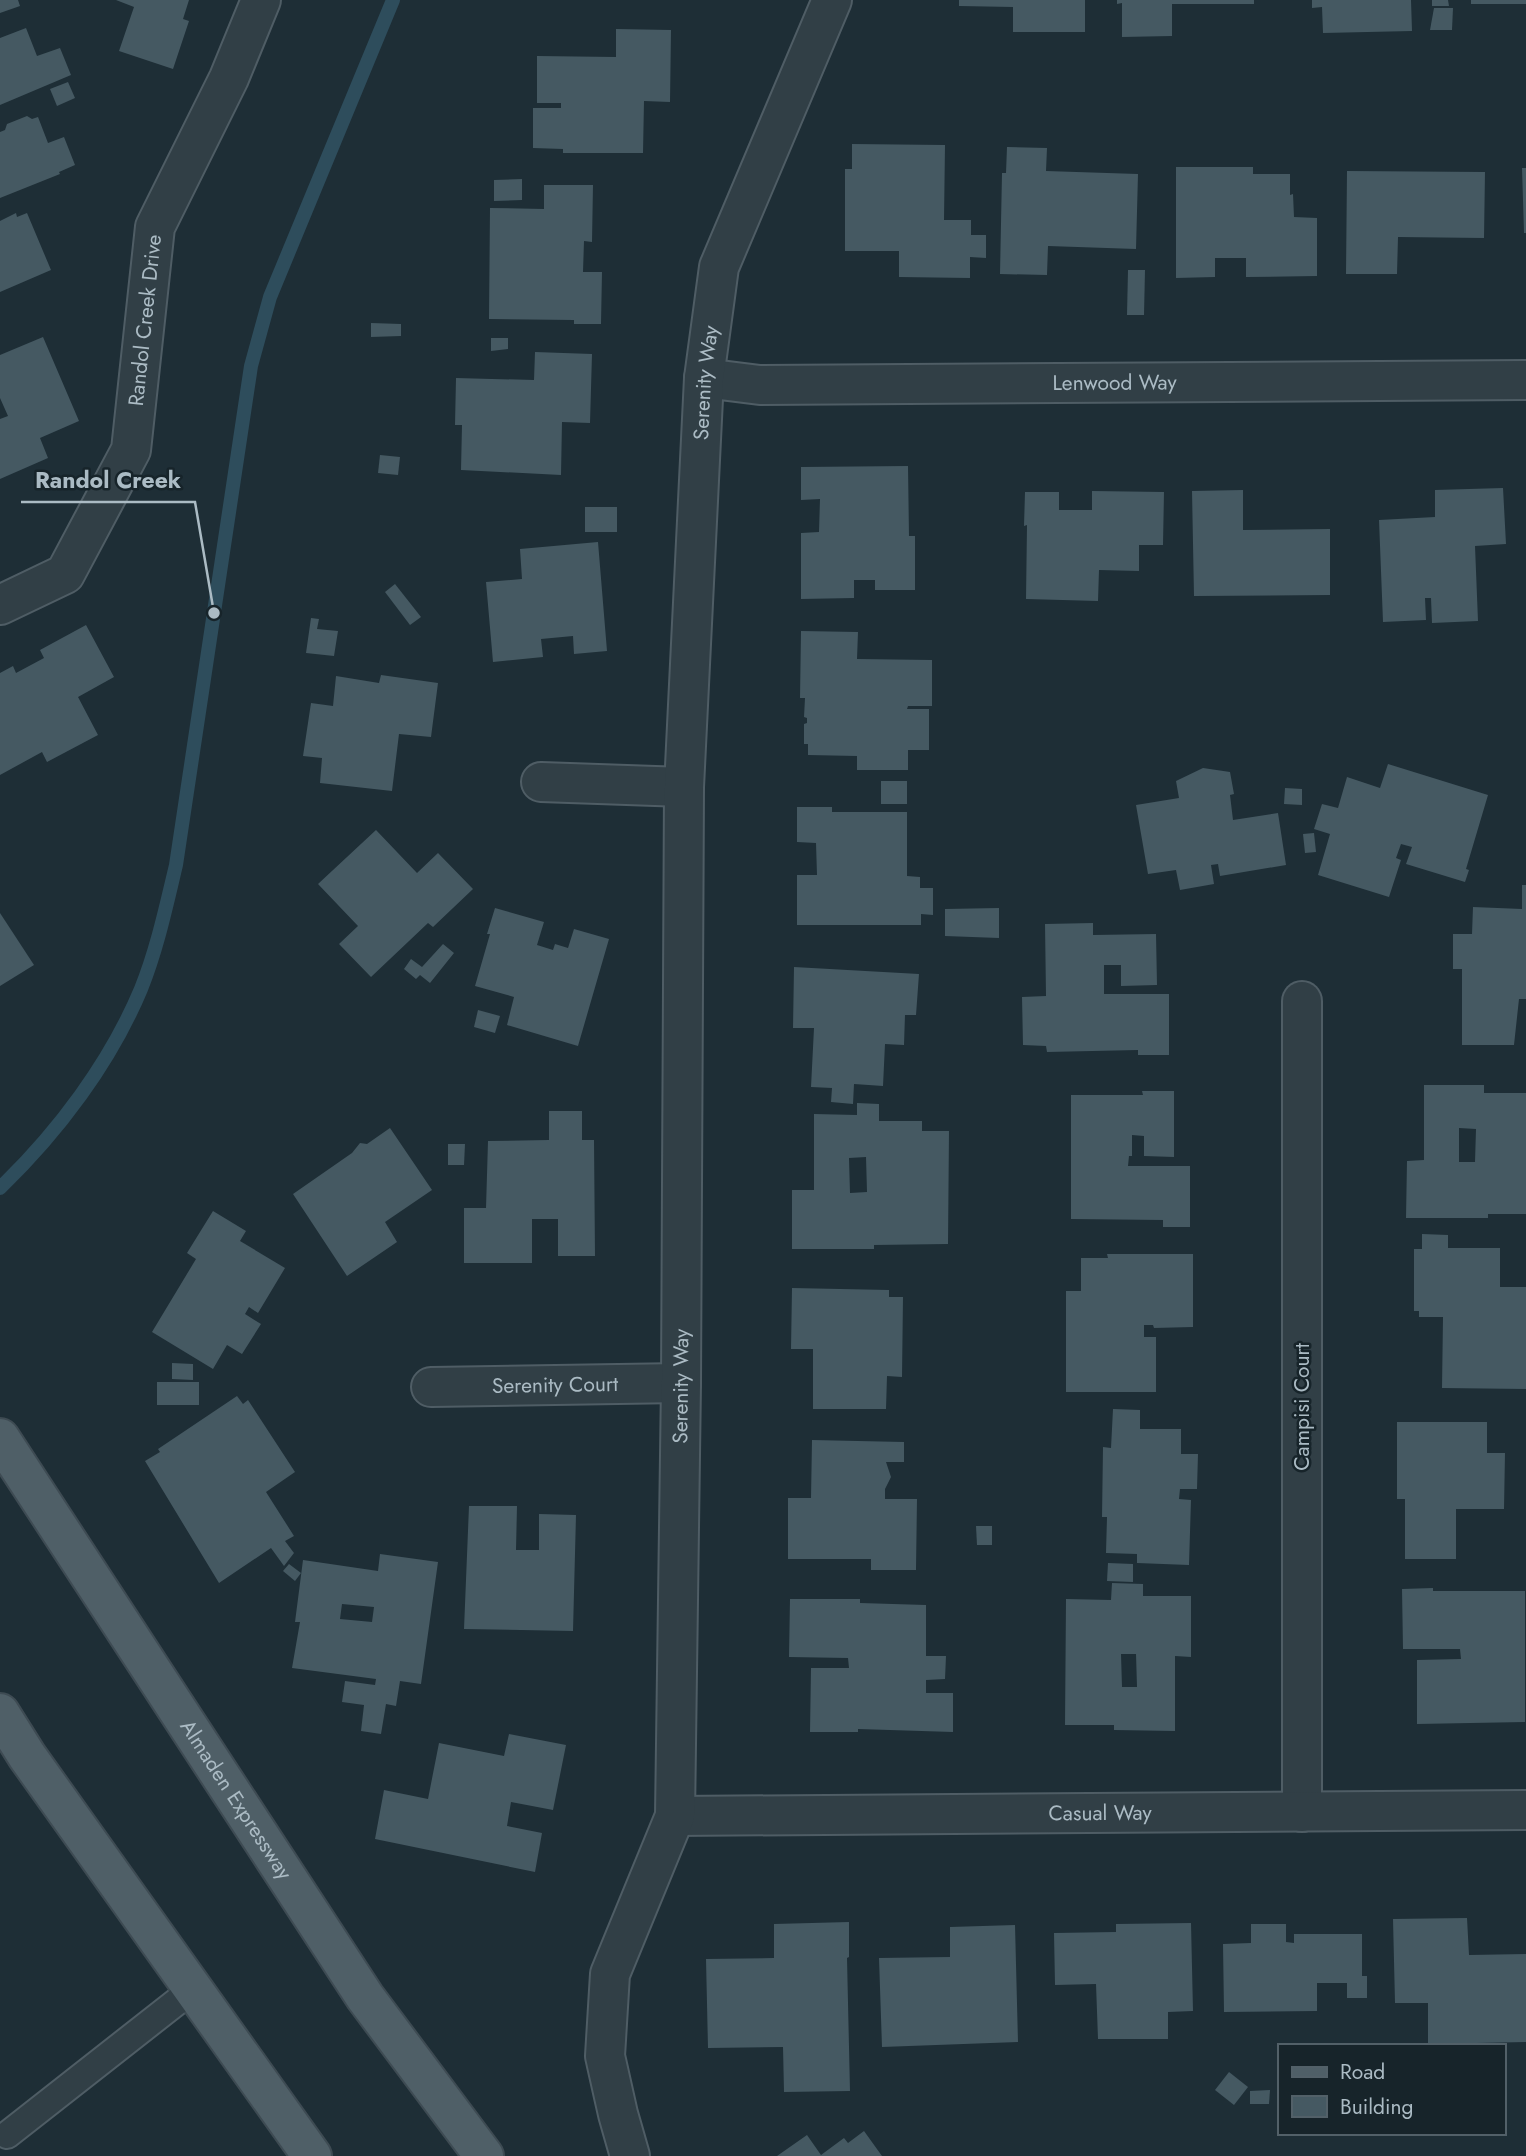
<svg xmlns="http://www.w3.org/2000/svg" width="1526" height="2156" font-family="Jost,sans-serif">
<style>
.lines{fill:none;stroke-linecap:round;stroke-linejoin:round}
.stream{stroke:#2e4d5c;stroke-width:14}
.building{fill:#455962;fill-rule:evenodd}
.lane-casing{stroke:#4f5d65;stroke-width:30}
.street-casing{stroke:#4f5d65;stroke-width:42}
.primary-casing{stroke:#3e4b53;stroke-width:42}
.lane{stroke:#313f46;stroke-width:26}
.street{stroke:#313f46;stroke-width:38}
.primary{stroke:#4f5f67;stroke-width:38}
.labels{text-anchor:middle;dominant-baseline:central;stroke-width:5;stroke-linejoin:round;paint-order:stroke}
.street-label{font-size:21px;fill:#abbbc4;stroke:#17242a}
.leader{fill:none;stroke:#abbbc4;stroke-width:2.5}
.callout-dot{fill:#abbbc4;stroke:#17242a;stroke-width:2.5}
.callout-label{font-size:23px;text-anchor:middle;font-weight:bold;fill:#abbbc4;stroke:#17242a;stroke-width:5;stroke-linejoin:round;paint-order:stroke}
</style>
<rect width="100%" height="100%" fill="#1e2e36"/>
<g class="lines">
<path class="stream" d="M 0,1188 C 58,1132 110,1063 141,989 C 157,949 166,907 176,865 L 251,366 L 270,297 L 393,0"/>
</g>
<g class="building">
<path d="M 0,0 L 18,0 L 20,6 L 0,13 Z"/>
<path d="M 116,0 L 189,0 L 183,19 L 189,21 L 173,69 L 119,51 L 134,7 Z"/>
<path d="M 959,0 L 1085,0 L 1085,32 L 1013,32 L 1013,7 L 959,6 Z"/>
<path d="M 1117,0 L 1254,0 L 1254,4 L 1172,4 L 1172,36 L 1122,37 L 1122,3 L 1117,4 Z"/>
<path d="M 1312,0 L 1411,0 L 1412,31 L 1323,33 L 1322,7 L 1312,8 Z"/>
<path d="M 1432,0 L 1448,0 L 1449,6 L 1432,6 Z"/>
<rect x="1471" y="0" width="55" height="4"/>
<path d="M 1434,8 L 1453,8 L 1452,30 L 1430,30 Z"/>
<path d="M 26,28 L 37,56 L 60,48 L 71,75 L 0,105 L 0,38 Z"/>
<path d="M 616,29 L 671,30 L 670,102 L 644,101 L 643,153 L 563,153 L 563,149 L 533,148 L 533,108 L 561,108 L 561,103 L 537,103 L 537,56 L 616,57 Z"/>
<path d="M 68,82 L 75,98 L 57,106 L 50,89 Z"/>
<path d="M 27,116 L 32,119 L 38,117 L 48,143 L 64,137 L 75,165 L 59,172 L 60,174 L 0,198 L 0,132 L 5,130 L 7,124 Z"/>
<path d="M 852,144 L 945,145 L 944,220 L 971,220 L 971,235 L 986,235 L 986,258 L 970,257 L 970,278 L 899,277 L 899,251 L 845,251 L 845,169 L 852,169 Z"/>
<path d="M 1007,147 L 1047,148 L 1046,171 L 1138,174 L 1136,249 L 1048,246 L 1047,275 L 1000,274 L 1002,173 L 1006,173 Z"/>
<path d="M 1176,167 L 1253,167 L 1253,174 L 1290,174 L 1290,195 L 1293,194 L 1294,217 L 1317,218 L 1317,276 L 1246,277 L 1246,258 L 1215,258 L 1215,277 L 1176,278 Z"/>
<path d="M 1522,168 L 1526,168 L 1526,233 L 1524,233 Z"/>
<path d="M 1347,171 L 1485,172 L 1484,238 L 1398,237 L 1397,274 L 1346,274 Z"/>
<path d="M 522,179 L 522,200 L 494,201 L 494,180 Z"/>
<path d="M 544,185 L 593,185 L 592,242 L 584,241 L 583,272 L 602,272 L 601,324 L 574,324 L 574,320 L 489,319 L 490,208 L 544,209 Z"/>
<path d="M 16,213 L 17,217 L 27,213 L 51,270 L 0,292 L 0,221 Z"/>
<path d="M 1128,270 L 1145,270 L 1144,315 L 1127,315 Z"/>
<path d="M 371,323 L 401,324 L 401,336 L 371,337 Z"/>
<path d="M 43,337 L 79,421 L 40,438 L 48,458 L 0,479 L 0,419 L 8,416 L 0,398 L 0,355 Z"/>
<path d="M 491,338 L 508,338 L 508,349 L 491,351 Z"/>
<path d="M 535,352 L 592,354 L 590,423 L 562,422 L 561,475 L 461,470 L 462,425 L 455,425 L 456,378 L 534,380 Z"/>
<path d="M 380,455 L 400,457 L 398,475 L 378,473 Z"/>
<path d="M 908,466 L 909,536 L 915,536 L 915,590 L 875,590 L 875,580 L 854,580 L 854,598 L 801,599 L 801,533 L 819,532 L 820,499 L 801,500 L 801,467 Z"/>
<path d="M 1503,488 L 1506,544 L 1475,546 L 1478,621 L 1432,623 L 1431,598 L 1425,598 L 1426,620 L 1383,622 L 1379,520 L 1435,517 L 1435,490 Z"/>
<path d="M 1243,490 L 1243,530 L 1330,529 L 1330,595 L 1194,596 L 1192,491 Z"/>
<path d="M 1092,491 L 1164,492 L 1163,545 L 1139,545 L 1139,571 L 1099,570 L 1098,601 L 1026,599 L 1027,525 L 1024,526 L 1025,492 L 1059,492 L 1059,510 L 1092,510 Z"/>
<rect x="585" y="507" width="32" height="25"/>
<path d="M 598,542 L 607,651 L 574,654 L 573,636 L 541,639 L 543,657 L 493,662 L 486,582 L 522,579 L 520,549 Z"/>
<path d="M 395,584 L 421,617 L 410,625 L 385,592 Z"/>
<path d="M 311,618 L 319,619 L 317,629 L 338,631 L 334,656 L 306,653 Z"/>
<path d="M 86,625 L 114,677 L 78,697 L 98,735 L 47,762 L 42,752 L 0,775 L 0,673 L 13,666 L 16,673 L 44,658 L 40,650 Z"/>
<path d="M 801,631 L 858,632 L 857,659 L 932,660 L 932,706 L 908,706 L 907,709 L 929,709 L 929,750 L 908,750 L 908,770 L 857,770 L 857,756 L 808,755 L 808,744 L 804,744 L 804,724 L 807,723 L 807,718 L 804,717 L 805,698 L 800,698 Z"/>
<path d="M 381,675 L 438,683 L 431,737 L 399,734 L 392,791 L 320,783 L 322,758 L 303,756 L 311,703 L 333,706 L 336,676 L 379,683 Z"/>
<path d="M 1388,764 L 1488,795 L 1466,869 L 1469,870 L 1465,882 L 1406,864 L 1412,847 L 1401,844 L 1396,858 L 1401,860 L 1389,897 L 1318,875 L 1330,834 L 1314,829 L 1322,804 L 1338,808 L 1347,777 L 1380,788 Z"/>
<path d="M 1203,768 L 1230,772 L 1234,794 L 1230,795 L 1233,820 L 1278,813 L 1286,865 L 1220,876 L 1218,864 L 1211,865 L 1214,884 L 1180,890 L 1176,870 L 1148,874 L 1136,805 L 1179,798 L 1176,781 Z"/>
<rect x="881" y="781" width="26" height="23"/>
<path d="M 1285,788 L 1302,789 L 1302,805 L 1284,804 Z"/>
<path d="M 797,807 L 832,807 L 832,812 L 907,812 L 907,876 L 920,877 L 920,888 L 933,888 L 933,915 L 921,914 L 921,925 L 797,925 L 797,875 L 817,875 L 816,843 L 797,842 Z"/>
<path d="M 376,830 L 417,873 L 438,853 L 473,889 L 433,927 L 428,923 L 371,977 L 339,944 L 358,926 L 318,884 Z"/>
<path d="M 1314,833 L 1316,852 L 1305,853 L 1303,834 Z"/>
<path d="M 1522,885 L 1526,885 L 1526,999 L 1519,999 L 1514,1045 L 1462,1045 L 1462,969 L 1453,969 L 1453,934 L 1472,934 L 1473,907 L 1522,909 Z"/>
<path d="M 495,908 L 544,922 L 537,945 L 553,950 L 555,944 L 568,948 L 574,929 L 609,939 L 578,1046 L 507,1025 L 514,997 L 475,986 L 490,934 L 487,934 Z"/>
<path d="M 999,908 L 999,938 L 945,936 L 945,909 Z"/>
<path d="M 0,913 L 34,965 L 0,986 Z"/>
<path d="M 1093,923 L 1093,935 L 1156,934 L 1157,985 L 1121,986 L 1121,965 L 1104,965 L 1104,994 L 1169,994 L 1169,1055 L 1138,1055 L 1138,1050 L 1047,1052 L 1046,1046 L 1023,1045 L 1022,997 L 1046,996 L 1045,924 Z"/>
<path d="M 443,944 L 454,953 L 430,983 L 420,975 L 416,979 L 404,969 L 411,959 L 422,967 Z"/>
<path d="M 794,967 L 919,974 L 916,1015 L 905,1015 L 904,1045 L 885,1044 L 883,1086 L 854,1084 L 853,1104 L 831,1102 L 832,1088 L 811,1087 L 814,1028 L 793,1028 Z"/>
<path d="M 478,1010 L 500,1016 L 495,1033 L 474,1027 Z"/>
<path d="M 1424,1085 L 1484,1085 L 1484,1093 L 1526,1093 L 1526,1214 L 1488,1214 L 1488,1218 L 1406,1218 L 1407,1161 L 1424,1160 ZM 1459,1128 L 1476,1129 L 1475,1162 L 1459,1162 Z"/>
<path d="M 1142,1091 L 1174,1091 L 1174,1157 L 1144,1156 L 1144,1136 L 1132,1135 L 1132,1156 L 1129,1156 L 1128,1166 L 1190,1166 L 1190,1227 L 1163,1227 L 1163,1220 L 1071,1219 L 1071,1095 L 1143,1095 Z"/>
<path d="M 857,1103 L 879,1104 L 879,1121 L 922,1121 L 922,1131 L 949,1131 L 948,1244 L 874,1245 L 874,1249 L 792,1249 L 792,1190 L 814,1190 L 814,1114 L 857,1115 ZM 866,1157 L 867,1192 L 850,1193 L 849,1158 Z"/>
<path d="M 549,1111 L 582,1111 L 582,1140 L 594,1140 L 595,1256 L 558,1256 L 558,1219 L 532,1219 L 532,1263 L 464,1263 L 464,1208 L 486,1208 L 488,1141 L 549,1140 Z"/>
<path d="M 390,1128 L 432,1190 L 385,1222 L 397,1242 L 347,1276 L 293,1194 L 352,1153 L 360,1143 L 367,1144 Z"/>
<path d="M 448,1144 L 465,1144 L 464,1165 L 448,1165 Z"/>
<path d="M 213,1211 L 246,1231 L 240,1241 L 285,1268 L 258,1313 L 249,1307 L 245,1314 L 261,1324 L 242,1354 L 227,1345 L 213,1369 L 152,1332 L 196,1259 L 187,1253 Z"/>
<path d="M 1422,1234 L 1448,1235 L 1448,1248 L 1500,1248 L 1500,1287 L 1526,1287 L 1526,1389 L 1442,1388 L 1443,1317 L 1419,1317 L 1419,1311 L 1414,1311 L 1414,1249 L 1422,1249 Z"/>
<path d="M 1107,1254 L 1193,1254 L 1193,1327 L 1154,1328 L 1153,1325 L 1144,1325 L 1144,1337 L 1156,1337 L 1156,1392 L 1066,1392 L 1066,1291 L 1081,1291 L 1081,1258 L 1108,1258 Z"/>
<path d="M 792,1288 L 889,1290 L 889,1297 L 903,1297 L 902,1377 L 887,1376 L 886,1409 L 813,1409 L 813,1349 L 791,1349 Z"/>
<path d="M 172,1363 L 193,1364 L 193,1380 L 172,1379 Z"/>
<rect x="157" y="1382" width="42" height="23"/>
<path d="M 237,1396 L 243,1404 L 248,1400 L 295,1472 L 266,1492 L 294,1536 L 285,1541 L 294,1553 L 284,1566 L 271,1548 L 219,1583 L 145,1461 L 160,1452 L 158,1449 Z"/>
<path d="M 1113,1409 L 1140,1410 L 1140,1429 L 1181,1429 L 1181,1454 L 1198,1454 L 1197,1489 L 1180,1489 L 1179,1499 L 1191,1500 L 1189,1565 L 1137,1563 L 1137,1554 L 1106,1553 L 1107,1517 L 1102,1517 L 1103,1447 L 1111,1448 Z"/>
<path d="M 1397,1422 L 1487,1422 L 1487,1453 L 1505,1453 L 1504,1509 L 1456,1509 L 1456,1559 L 1405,1559 L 1405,1499 L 1397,1499 Z"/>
<path d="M 812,1440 L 904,1442 L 904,1462 L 886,1462 L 891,1477 L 885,1489 L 885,1499 L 917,1499 L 916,1570 L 871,1570 L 871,1559 L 788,1559 L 788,1498 L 811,1498 Z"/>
<path d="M 469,1506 L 517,1506 L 516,1550 L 539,1550 L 539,1514 L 576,1515 L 573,1631 L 464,1629 Z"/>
<path d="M 976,1526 L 992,1526 L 992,1545 L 977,1545 Z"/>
<path d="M 380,1554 L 438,1562 L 421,1684 L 400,1681 L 396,1706 L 386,1704 L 381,1734 L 361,1731 L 364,1705 L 342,1702 L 345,1681 L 375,1685 L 376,1679 L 292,1668 L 300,1622 L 295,1622 L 303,1560 L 378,1571 ZM 342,1604 L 374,1607 L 372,1622 L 340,1619 Z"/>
<path d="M 1108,1563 L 1133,1564 L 1133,1582 L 1107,1581 Z"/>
<path d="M 289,1564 L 301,1573 L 295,1581 L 283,1571 Z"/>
<path d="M 1112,1583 L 1143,1584 L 1143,1596 L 1191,1596 L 1191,1657 L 1175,1656 L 1175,1731 L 1114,1730 L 1114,1725 L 1065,1725 L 1066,1599 L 1111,1600 ZM 1121,1654 L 1136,1654 L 1137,1687 L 1122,1687 Z"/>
<path d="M 1433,1588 L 1433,1591 L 1525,1591 L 1525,1722 L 1417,1724 L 1417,1660 L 1461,1659 L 1460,1649 L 1403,1649 L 1402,1589 Z"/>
<path d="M 790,1599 L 860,1599 L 860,1603 L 926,1605 L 926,1656 L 946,1656 L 945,1679 L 926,1680 L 926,1693 L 953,1693 L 953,1732 L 858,1729 L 858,1732 L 810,1732 L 811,1668 L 849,1668 L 848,1658 L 789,1657 Z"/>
<path d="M 509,1734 L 566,1745 L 553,1810 L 511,1802 L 507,1826 L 542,1833 L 535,1872 L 375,1839 L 384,1790 L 428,1799 L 439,1743 L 504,1756 Z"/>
<path d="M 1467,1918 L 1469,1955 L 1526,1954 L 1526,2042 L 1428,2044 L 1428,2003 L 1395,2003 L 1393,1919 Z"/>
<path d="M 849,1922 L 849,1957 L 847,1958 L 850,2091 L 784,2092 L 783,2047 L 708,2048 L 706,1959 L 774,1958 L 774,1924 Z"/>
<path d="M 1191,1923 L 1193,2011 L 1168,2012 L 1168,2039 L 1098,2039 L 1096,1984 L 1055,1985 L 1054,1933 L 1116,1932 L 1116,1924 Z"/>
<path d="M 1251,1924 L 1286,1924 L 1286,1942 L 1294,1943 L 1294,1934 L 1362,1934 L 1362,1976 L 1367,1976 L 1367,1998 L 1347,1998 L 1347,1983 L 1317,1983 L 1317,2011 L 1224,2012 L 1223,1944 L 1251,1943 Z"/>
<path d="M 1015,1925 L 1018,2042 L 882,2047 L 879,1958 L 950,1957 L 950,1927 Z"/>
<path d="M 1229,2072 L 1248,2087 L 1234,2105 L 1215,2090 Z"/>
<path d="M 1270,2090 L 1269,2104 L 1250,2104 L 1250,2091 Z"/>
<path d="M 864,2131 L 882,2156 L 777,2156 L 807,2135 L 821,2155 L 844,2138 L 848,2143 Z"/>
</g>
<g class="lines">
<g class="lane-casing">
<path id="lane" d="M 7,2135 L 193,1989"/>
</g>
<g class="street-casing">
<g id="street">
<path id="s1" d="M 704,378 L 760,385 L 1526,380"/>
<path id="s2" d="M 0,605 L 65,574 L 131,450 L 155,227 L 229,78 L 261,0"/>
<path d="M 541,782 L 684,787"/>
<path d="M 1302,1001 L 1302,1812"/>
<path id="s3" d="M 431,1387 L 681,1383"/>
<path id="s4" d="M 675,1816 L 1526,1810"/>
<path id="s5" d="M 630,2156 L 618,2114 L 605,2056 L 610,1974 L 675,1816 L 681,1383 L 684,787 L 704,378 L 719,267 L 832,0"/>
</g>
</g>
<g class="primary-casing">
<g id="primary">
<path id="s6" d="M 0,1438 L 365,1997 L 484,2156"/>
<path d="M 0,1713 L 27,1756 L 312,2156"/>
</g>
</g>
<use href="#lane" class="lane"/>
<use href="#street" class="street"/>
<use href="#primary" class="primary"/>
</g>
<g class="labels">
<g class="street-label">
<text stroke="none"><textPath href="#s2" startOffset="343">Randol Creek Drive</textPath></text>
<text stroke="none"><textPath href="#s5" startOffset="1790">Serenity Way</textPath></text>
<text stroke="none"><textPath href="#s1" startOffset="411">Lenwood Way</textPath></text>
<text stroke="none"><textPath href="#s3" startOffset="124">Serenity Court</textPath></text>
<text stroke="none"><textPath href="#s5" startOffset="786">Serenity Way</textPath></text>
<text transform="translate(1302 1407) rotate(-90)">Campisi Court</text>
<text stroke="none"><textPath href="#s6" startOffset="432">Almaden Expressway</textPath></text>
<text stroke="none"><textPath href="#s4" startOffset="425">Casual Way</textPath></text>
</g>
</g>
<path class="leader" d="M214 613L195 502H21"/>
<circle class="callout-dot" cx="214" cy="613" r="7"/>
<g class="callout-label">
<text x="108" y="488">Randol Creek</text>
</g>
<rect x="1278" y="2044" width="228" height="91" fill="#17242a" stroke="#526068" stroke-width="2"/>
<rect x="1292" y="2067" width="35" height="10" fill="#4f5f67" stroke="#526068" stroke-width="2"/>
<text x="1340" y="2079" font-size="21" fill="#abbbc4">Road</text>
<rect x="1292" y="2096" width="35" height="21" fill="#455962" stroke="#526068" stroke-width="2"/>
<text x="1340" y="2114" font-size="21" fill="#abbbc4">Building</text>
</svg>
